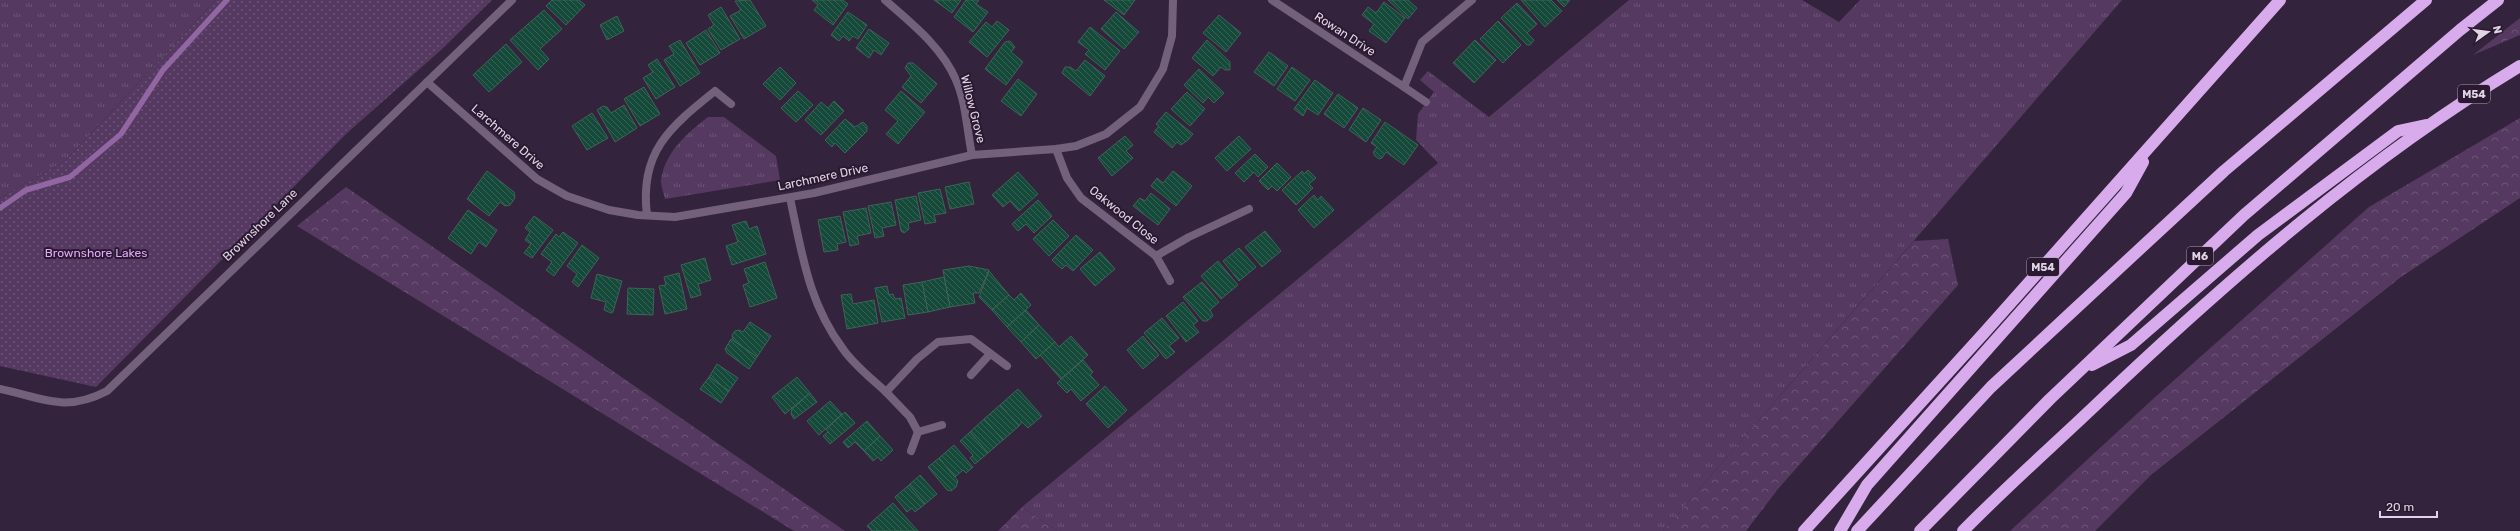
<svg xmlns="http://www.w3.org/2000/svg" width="2520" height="531" font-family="Rubik,sans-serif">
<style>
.grass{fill:url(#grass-tufts)}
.forest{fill:url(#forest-crowns)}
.park{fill:url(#park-dots)}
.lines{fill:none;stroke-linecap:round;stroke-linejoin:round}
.stream{stroke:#9166a3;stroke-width:5.5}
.building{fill:url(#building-back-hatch);stroke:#3d6455}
.street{stroke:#73617b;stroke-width:8}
.highway{stroke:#d8abec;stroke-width:12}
.labels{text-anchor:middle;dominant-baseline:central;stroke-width:4;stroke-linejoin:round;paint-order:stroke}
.shield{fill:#2a1931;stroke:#a99daf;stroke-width:1}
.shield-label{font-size:11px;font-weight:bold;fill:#e0d5e5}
.street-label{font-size:12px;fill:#e0d5e5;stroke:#2a1931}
.park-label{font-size:12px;fill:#e4a8fe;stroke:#2a1931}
</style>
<defs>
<pattern id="grass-tufts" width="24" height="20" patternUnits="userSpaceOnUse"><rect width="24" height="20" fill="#553961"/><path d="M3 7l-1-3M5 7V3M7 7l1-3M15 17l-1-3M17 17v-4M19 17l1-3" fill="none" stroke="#6d5578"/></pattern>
<pattern id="forest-crowns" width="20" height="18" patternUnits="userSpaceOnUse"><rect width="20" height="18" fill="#553961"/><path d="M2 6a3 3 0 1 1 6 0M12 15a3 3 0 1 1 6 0" fill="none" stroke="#6d5578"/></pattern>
<pattern id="park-dots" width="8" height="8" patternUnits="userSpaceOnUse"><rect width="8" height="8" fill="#553961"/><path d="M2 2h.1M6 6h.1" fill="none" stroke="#6d5578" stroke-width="1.8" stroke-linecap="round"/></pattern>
<pattern id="building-back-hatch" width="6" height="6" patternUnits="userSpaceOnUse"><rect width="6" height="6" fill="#154939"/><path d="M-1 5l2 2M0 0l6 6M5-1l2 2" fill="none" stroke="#376256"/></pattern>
</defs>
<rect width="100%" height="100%" fill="#34233c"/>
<g class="grass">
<path d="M 0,0 L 216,0 L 65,161 L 0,198 Z"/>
<path d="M 1629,0 L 1802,0 L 1839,22 L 1860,0 L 2122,0 L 1663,531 L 1057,531 L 1022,507 L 1438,163 L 1416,140 L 1418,114 L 1434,92 L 1420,80 L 1428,71 L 1489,117 Z"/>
<path d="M 708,117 L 724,117 L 776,156 L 780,180 L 665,199 C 664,194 661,186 661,181 C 664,153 687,133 708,117 Z"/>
</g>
<g class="forest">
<path d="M 2520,18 L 2520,35 L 2473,55 Z"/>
<path d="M 2520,118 L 2520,198 L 2401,277 L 2151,475 L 2095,531 L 2010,531 L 2153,399 L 2369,207 Z"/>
<path d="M 346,187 L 845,531 L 794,531 L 297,226 Z"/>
<path d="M 1948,239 L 1958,285 L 1778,489 L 1746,531 L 1663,531 L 1914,241 Z"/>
<path d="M 1022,507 L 1057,531 L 998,531 Z"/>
</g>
<path class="park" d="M 216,0 L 492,0 L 441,50 L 346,134 L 96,387 L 0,366 L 0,198 L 65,161 Z"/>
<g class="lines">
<path class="stream" d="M 0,208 L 26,190 L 70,177 L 121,134 L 163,70 L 227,0"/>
</g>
<g class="building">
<path d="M 552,0 L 579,0 L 585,5 L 566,25 L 546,6 Z"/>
<path d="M 750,0 L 766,26 L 744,39 L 730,16 L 741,10 L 735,1 Z"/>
<path d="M 812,0 L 843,0 L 848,4 L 833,25 L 814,10 L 818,5 Z"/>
<path d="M 934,0 L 961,0 L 952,13 Z"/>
<path d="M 966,0 L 979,0 L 976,4 L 988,12 L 973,32 L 954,17 Z"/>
<path d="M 1104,0 L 1135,0 L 1124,15 Z"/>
<path d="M 1388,0 L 1408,0 L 1417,8 L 1408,19 Z"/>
<path d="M 1521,0 L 1551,0 L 1562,11 L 1545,27 Z"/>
<path d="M 1557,0 L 1570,0 L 1564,7 Z"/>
<path d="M 1384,2 L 1405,18 L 1386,43 L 1369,31 L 1374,24 L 1362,15 L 1368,7 L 1376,13 Z"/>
<path d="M 1517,3 L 1537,24 L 1527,33 L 1534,40 L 1530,45 L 1527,45 L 1501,18 Z"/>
<path d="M 721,7 L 740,39 L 721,50 L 708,29 L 714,25 L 708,15 Z"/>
<path d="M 544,10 L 562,29 L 540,49 L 549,59 L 538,70 L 510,40 Z"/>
<path d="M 848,12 L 867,25 L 858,39 L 853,36 L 849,41 L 843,36 L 839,41 L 831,35 Z"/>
<path d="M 1116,12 L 1139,32 L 1124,49 L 1101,29 Z"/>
<path d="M 1219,15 L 1241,33 L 1226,52 L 1203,33 Z"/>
<path d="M 617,16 L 624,31 L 607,40 L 600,25 Z"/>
<path d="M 997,21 L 1009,30 L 987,57 L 969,42 L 986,22 L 992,27 Z"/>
<path d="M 1498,21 L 1521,45 L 1503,63 L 1480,39 Z"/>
<path d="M 1090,27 L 1120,51 L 1105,70 L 1085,54 L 1089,50 L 1078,42 Z"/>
<path d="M 869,29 L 889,43 L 881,55 L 874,50 L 869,58 L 856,48 Z"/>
<path d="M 706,30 L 720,53 L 700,65 L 686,43 Z"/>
<path d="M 680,40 L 700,73 L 680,86 L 664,60 L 674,54 L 669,46 Z"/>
<path d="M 1207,40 L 1230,62 L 1230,70 L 1225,70 L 1221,67 L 1213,76 L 1192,58 Z"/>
<path d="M 1475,40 L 1496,60 L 1474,83 L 1453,63 Z"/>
<path d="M 1010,41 L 1015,47 L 1011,52 L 1023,62 L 1006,85 L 985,69 L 1005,42 Z"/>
<path d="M 506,44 L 522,62 L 489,92 L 473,75 Z"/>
<path d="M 1269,52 L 1288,66 L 1274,86 L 1254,72 Z"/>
<path d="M 657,59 L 675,87 L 656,99 L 643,78 L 653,72 L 648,65 Z"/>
<path d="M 1085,60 L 1105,76 L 1090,96 L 1062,73 L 1065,67 L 1070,67 L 1076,71 Z"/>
<path d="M 908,63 L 913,63 L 937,84 L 921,103 L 902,87 L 911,76 L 905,68 Z"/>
<path d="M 780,67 L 796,83 L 780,100 L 763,84 Z"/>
<path d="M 1292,67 L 1310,80 L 1295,101 L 1277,89 Z"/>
<path d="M 1199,69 L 1224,93 L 1214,103 L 1208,97 L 1203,103 L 1184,85 Z"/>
<path d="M 1018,79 L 1037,94 L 1021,116 L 1001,101 Z"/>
<path d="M 1315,80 L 1333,93 L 1318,115 L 1307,108 L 1303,116 L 1294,109 Z"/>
<path d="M 644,87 L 660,114 L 640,126 L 624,99 Z"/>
<path d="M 798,91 L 813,105 L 796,122 L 781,108 Z"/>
<path d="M 901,91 L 925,112 L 898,144 L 886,134 L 898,121 L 885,110 Z"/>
<path d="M 1187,92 L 1205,109 L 1190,126 L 1171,109 Z"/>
<path d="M 1338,94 L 1358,108 L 1344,128 L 1324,114 Z"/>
<path d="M 834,101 L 844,111 L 821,135 L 805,120 L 821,102 L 828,108 Z"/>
<path d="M 624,105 L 637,128 L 615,142 L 597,110 L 603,106 L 607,107 L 611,113 Z"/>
<path d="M 1363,108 L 1381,120 L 1366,142 L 1349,130 Z"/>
<path d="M 1166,112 L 1193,134 L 1188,140 L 1181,145 L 1177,142 L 1172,148 L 1154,132 L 1159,126 L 1156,124 Z"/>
<path d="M 592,113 L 608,138 L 587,150 L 572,126 Z"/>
<path d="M 845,119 L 855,127 L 863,122 L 867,126 L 867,131 L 845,153 L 835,143 L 832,147 L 825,140 Z"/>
<path d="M 1385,122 L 1418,145 L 1404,165 L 1386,152 L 1382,158 L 1379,159 L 1375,156 L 1373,152 L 1377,147 L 1371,143 Z"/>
<path d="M 1125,136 L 1133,145 L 1126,151 L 1133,158 L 1112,176 L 1098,158 Z"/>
<path d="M 1239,136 L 1251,149 L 1227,171 L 1215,158 Z"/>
<path d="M 1255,154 L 1268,167 L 1258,177 L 1254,172 L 1244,182 L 1235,173 Z"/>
<path d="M 1277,163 L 1291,177 L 1277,191 L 1272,186 L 1268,190 L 1259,181 Z"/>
<path d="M 1308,170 L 1316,178 L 1309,184 L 1313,188 L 1296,205 L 1282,190 L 1302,171 L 1304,174 Z"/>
<path d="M 487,171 L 514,192 L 515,198 L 510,205 L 505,206 L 500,202 L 489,216 L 467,199 Z"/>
<path d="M 1173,171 L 1192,186 L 1176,206 L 1151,186 L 1157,178 L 1163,183 Z"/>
<path d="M 1018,172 L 1038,194 L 1019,211 L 1010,201 L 1003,207 L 992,195 Z"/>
<path d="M 969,182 L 974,204 L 950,209 L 945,187 Z"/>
<path d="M 940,189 L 946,213 L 934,215 L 936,222 L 925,224 L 918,193 Z"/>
<path d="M 1151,193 L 1170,209 L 1158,225 L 1133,206 L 1140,198 L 1145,201 Z"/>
<path d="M 1314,195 L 1318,200 L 1321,196 L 1334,210 L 1314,228 L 1298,210 Z"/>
<path d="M 916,196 L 921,220 L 908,223 L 909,229 L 904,233 L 901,231 L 895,200 Z"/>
<path d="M 1038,200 L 1052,216 L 1034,233 L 1026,224 L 1018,231 L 1012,224 Z"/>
<path d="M 891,202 L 896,225 L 882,228 L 884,236 L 875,238 L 868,206 Z"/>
<path d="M 866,208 L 871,233 L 857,236 L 859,244 L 850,246 L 843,212 Z"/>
<path d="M 468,210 L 497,230 L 486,247 L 479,242 L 471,254 L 448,238 Z"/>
<path d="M 534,216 L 553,230 L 532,258 L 524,253 L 531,244 L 525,240 L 530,232 L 525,228 Z"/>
<path d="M 840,216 L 846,242 L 837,244 L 838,250 L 824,252 L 818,220 Z"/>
<path d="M 1053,220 L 1069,236 L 1049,256 L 1033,239 Z"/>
<path d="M 746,221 L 749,229 L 757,226 L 766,254 L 732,265 L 726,246 L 738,242 L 732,225 Z"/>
<path d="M 1265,231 L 1281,251 L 1262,267 L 1245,247 Z"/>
<path d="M 563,232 L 578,243 L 554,276 L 546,270 L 552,262 L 541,254 L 556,234 L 559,237 Z"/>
<path d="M 1076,235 L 1093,250 L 1073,271 L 1066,265 L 1062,269 L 1052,260 Z"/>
<path d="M 582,245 L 599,258 L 578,287 L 572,282 L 577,274 L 567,266 Z"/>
<path d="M 1239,248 L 1256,267 L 1239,281 L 1223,261 Z"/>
<path d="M 1100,252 L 1115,269 L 1095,286 L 1080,269 Z"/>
<path d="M 705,258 L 711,280 L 698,284 L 701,295 L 691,298 L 681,265 Z"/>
<path d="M 1218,261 L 1238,285 L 1221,299 L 1201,276 Z"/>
<path d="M 765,262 L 777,298 L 750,307 L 743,285 L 749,283 L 744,269 Z"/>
<path d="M 969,266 L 989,270 L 979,293 L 973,293 L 975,303 L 950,307 L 943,270 Z"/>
<path d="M 989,271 L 1009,295 L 992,310 L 979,297 Z"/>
<path d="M 679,273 L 687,309 L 665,314 L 659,286 L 666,285 L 664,277 Z"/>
<path d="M 597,274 L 622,281 L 613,312 L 611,313 L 604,310 L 606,302 L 591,298 Z"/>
<path d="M 944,277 L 950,307 L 928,312 L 922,282 Z"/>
<path d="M 922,282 L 928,312 L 908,315 L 903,285 Z"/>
<path d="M 1202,282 L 1219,302 L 1210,310 L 1213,316 L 1207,321 L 1203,321 L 1183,297 Z"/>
<path d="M 887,286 L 889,295 L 893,294 L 895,299 L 901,298 L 905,318 L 882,322 L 875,288 Z"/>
<path d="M 628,288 L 654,289 L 653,315 L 627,314 Z"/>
<path d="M 1021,293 L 1031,305 L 1007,327 L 992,310 L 1009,295 L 1014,300 Z"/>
<path d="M 851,294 L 853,304 L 874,300 L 878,323 L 847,329 L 841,295 Z"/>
<path d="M 1183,302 L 1198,321 L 1193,325 L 1199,332 L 1186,342 L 1166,316 Z"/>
<path d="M 1026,310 L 1039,325 L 1021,342 L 1007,327 Z"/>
<path d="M 1162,318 L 1179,338 L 1169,346 L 1175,352 L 1166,359 L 1144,333 Z"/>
<path d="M 750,322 L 771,336 L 757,357 L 733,340 L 732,335 L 735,331 L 739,330 L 743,332 Z"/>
<path d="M 1039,325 L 1055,342 L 1036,359 L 1021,342 Z"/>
<path d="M 1071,336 L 1088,355 L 1061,379 L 1040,355 L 1055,342 L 1059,347 Z"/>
<path d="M 1143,336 L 1159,355 L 1143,369 L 1127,350 Z"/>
<path d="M 731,339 L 757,357 L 749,369 L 727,353 L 725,349 Z"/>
<path d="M 1083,360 L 1093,372 L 1090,375 L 1099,385 L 1081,401 L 1071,389 L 1067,393 L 1057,383 Z"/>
<path d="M 717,364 L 738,378 L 729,391 L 709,377 Z"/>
<path d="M 709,377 L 729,391 L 721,403 L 700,389 Z"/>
<path d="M 797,377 L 810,393 L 785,414 L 772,397 Z"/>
<path d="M 1105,386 L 1127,410 L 1108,428 L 1086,404 Z"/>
<path d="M 1018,389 L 1042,416 L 1028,428 L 1022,422 L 1019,426 L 1000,405 Z"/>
<path d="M 810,393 L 817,402 L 794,419 L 791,414 L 792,409 Z"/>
<path d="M 830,401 L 842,414 L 819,435 L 807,421 Z"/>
<path d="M 1000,405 L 1019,426 L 1003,440 L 984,419 Z"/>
<path d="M 845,412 L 855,423 L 830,444 L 823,436 L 828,432 L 826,429 Z"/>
<path d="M 984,419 L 1003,440 L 988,453 L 970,432 Z"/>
<path d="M 867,421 L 880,436 L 864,451 L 855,442 L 848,448 L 843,442 Z"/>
<path d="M 970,432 L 988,453 L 975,464 L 970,458 L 973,455 L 960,441 Z"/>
<path d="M 880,436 L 893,450 L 881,461 L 878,457 L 873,461 L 864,451 Z"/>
<path d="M 954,445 L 973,467 L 966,473 L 963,470 L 955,477 L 939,458 Z"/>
<path d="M 939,458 L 958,481 L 956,487 L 951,491 L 947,490 L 928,467 Z"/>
<path d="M 920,475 L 937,494 L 925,504 L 909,485 Z"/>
<path d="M 909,485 L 925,504 L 915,512 L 912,508 L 907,512 L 895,497 Z"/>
<path d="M 893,503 L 918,531 L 872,531 L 867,526 Z"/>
</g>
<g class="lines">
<g class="street">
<path d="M 885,0 C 911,23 942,47 956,80 C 966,102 967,131 972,155"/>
<path d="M 1272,0 L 1404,87 L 1422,42 L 1472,0"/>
<path d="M 427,82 L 537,179 L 567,196 L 609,210 L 638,215 L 675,217 L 814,193 L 972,155 L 1056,149 L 1076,146 L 1106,134 L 1140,107 L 1163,69 L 1172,36 L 1173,0"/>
<path d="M 1404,87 L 1426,102"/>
<path d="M 1056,149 L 1067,178 L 1081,198 L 1156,256 L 1170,281"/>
<path d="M 790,198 C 802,253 808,302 843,349 C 854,365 872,379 886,392 L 917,359 L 938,342 L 971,339 L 1007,366"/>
<path d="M 647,215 C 639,152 670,127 715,91 L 731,104"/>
<path d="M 1156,256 L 1189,237 L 1249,209"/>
<path d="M 971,375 L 990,354"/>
<path d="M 0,389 C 43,398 65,413 107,391 L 512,0"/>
<path d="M 886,392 L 910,417 L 918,432"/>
<path d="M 911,451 L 918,432 L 942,425"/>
</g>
<g class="highway">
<path d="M 2092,365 L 2131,345 L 2258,235 L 2398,131 L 2426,125"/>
<path d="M 1804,531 L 1984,333 L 2280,0"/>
<path d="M 1840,531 L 1867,485 L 2126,193 L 2143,162"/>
<path d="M 1857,531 L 1991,387 L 2075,309 L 2224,171 L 2426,0"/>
<path d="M 1920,531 L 2050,399 L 2244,215 L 2460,30 L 2498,0"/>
<path d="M 1963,531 C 2007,486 2055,444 2101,400 C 2231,277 2366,159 2520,66"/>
</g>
</g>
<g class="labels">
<g class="shield">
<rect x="2458" y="85" width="32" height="18" rx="3"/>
<rect x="2187" y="247" width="26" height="18" rx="3"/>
<rect x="2027" y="258" width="32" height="18" rx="3"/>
</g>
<g class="shield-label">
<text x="2474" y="94">M54</text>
<text x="2200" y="256">M6</text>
<text x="2043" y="267">M54</text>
</g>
<g class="street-label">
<text transform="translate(1345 34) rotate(33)">Rowan Drive</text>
<text transform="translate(973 109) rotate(76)">Willow Grove</text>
<text transform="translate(508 137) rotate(41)">Larchmere Drive</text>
<text transform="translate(823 177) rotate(-12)">Larchmere Drive</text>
<text transform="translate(1124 215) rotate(39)">Oakwood Close</text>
<text transform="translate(260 225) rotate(-44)">Brownshore Lane</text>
</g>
<g class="park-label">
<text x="96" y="253">Brownshore Lakes</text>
</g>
</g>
<g transform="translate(2488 32) rotate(76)" stroke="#2a1931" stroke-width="3" paint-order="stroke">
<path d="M0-3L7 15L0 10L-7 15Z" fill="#e0d5e5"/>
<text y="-6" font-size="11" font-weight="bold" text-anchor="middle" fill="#e0d5e5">N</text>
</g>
<path d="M2380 511v6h57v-6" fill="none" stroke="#e0d5e5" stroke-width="2"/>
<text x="2386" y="511" font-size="12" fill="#e0d5e5" stroke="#2a1931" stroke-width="3" paint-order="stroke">20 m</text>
</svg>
